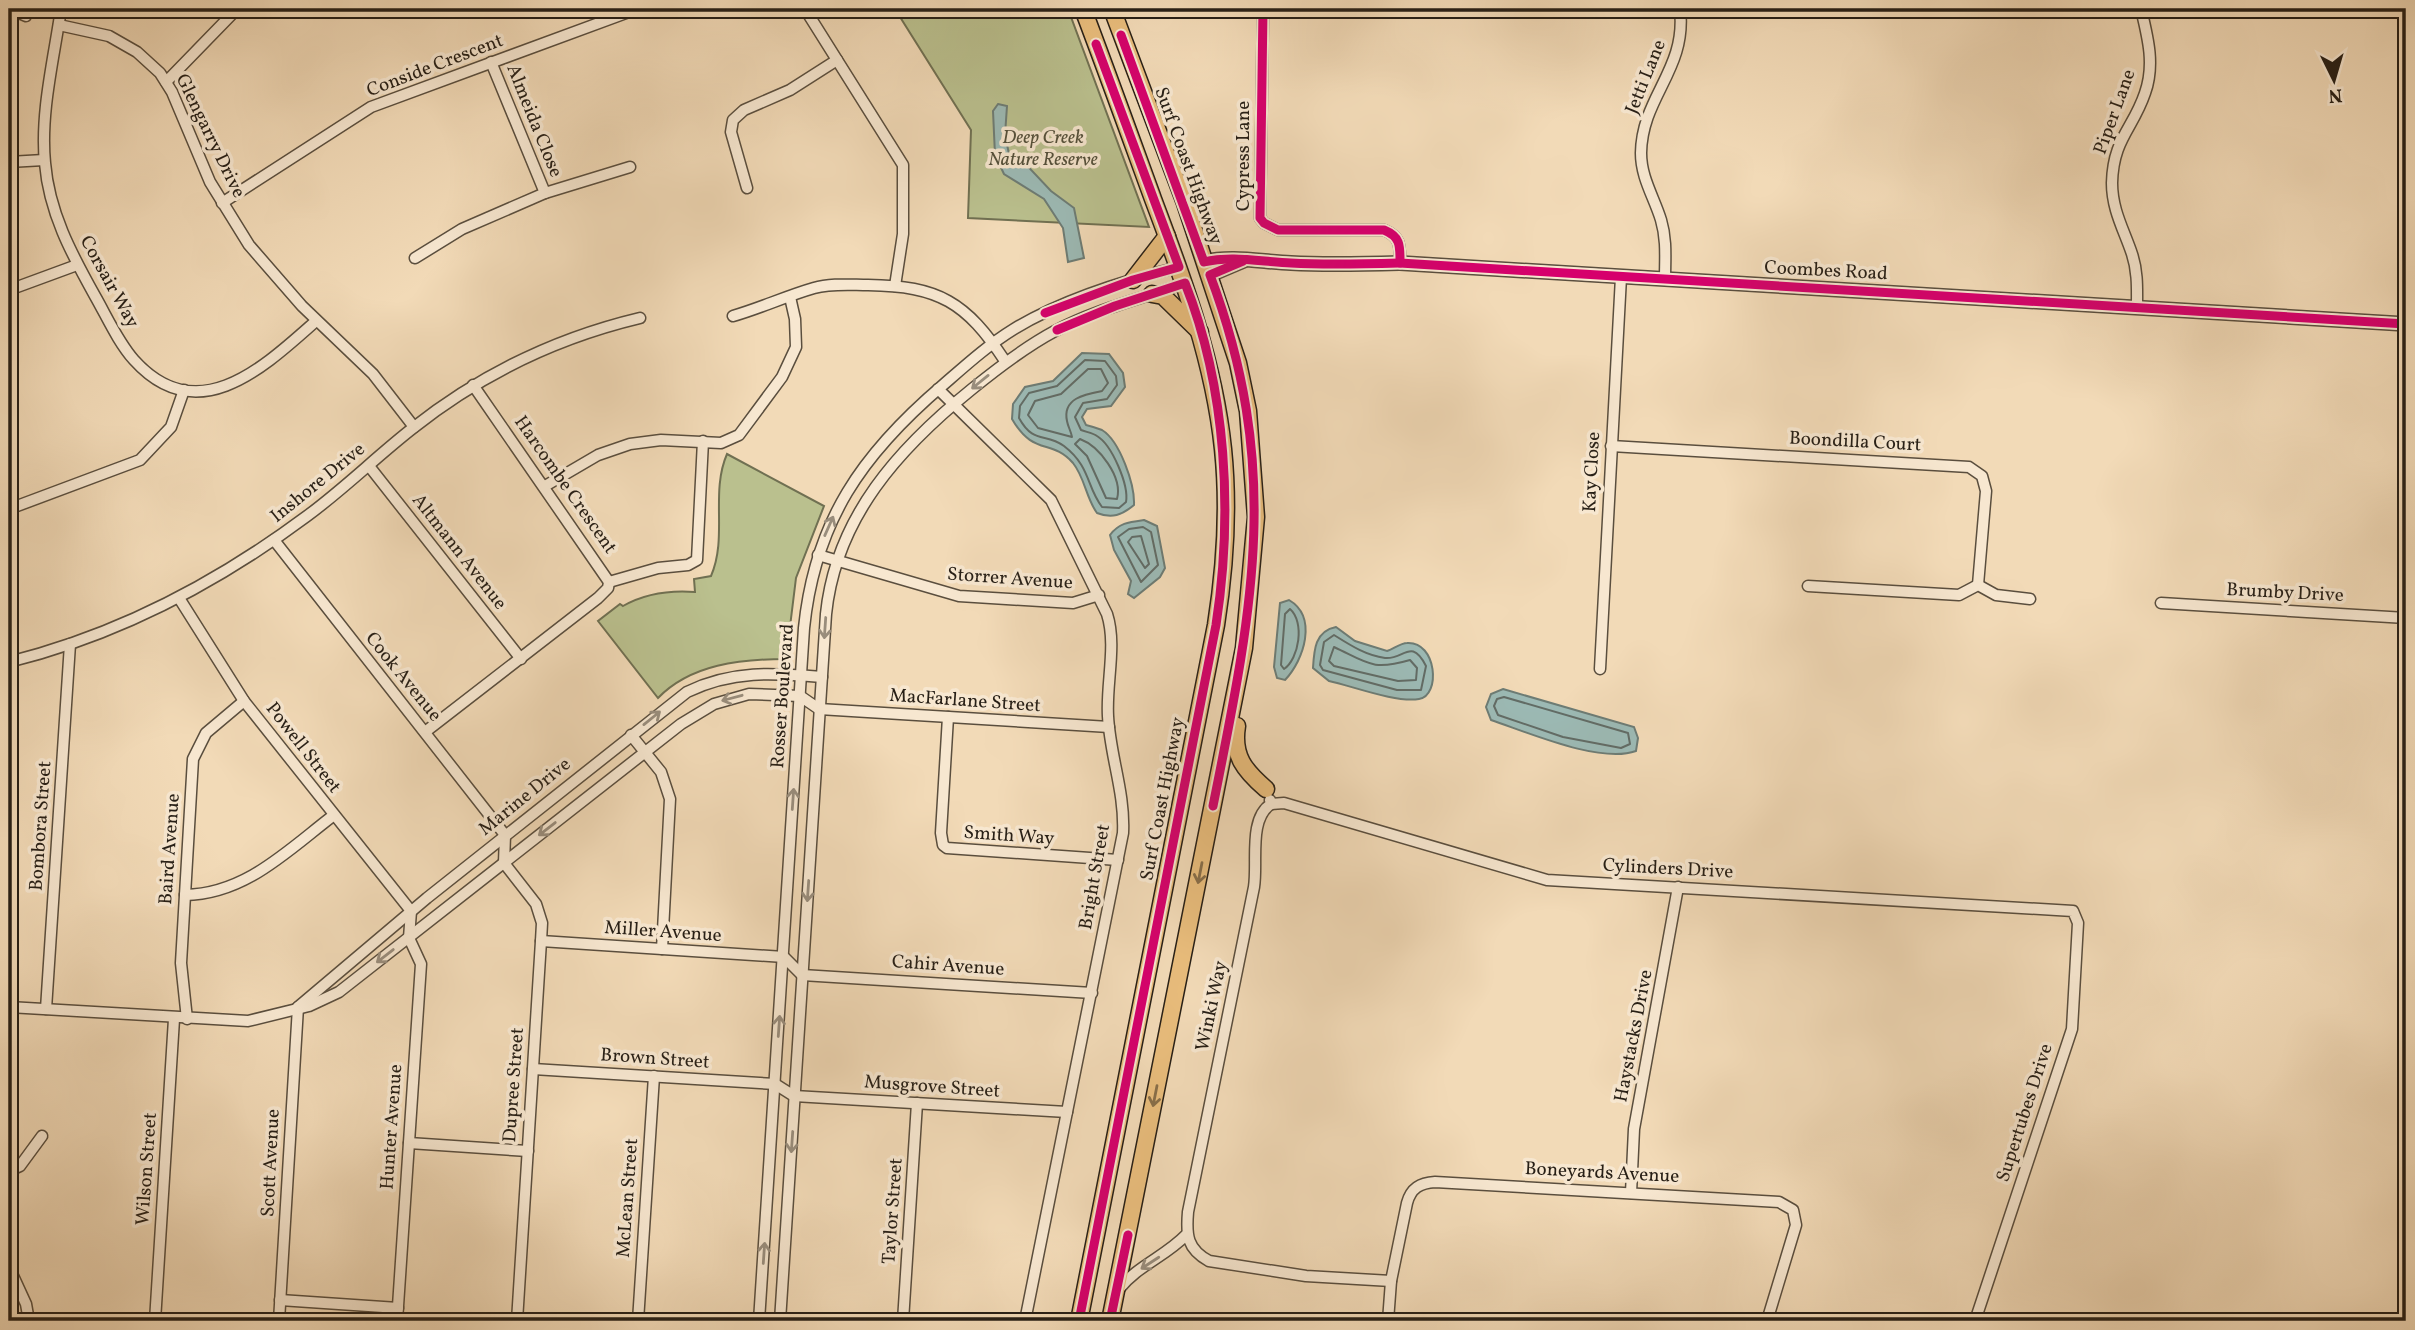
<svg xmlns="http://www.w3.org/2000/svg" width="2415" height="1330" font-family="Vollkorn,serif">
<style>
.green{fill:#bac08e;stroke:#707052;stroke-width:2}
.water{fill:#9cbab5;stroke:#6d7c75;stroke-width:2}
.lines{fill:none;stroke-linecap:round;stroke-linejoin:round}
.shore{stroke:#626c66;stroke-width:2}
.minor-casing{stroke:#5a4e3e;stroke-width:13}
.tertiary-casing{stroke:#5a4e3e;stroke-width:16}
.primary-casing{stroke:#271f16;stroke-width:19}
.minor{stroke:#f7e7d0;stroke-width:10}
.tertiary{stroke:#f7e7d0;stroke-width:12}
.primary{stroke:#e9bd7c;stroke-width:16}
.cycleway-casing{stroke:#f7e7d0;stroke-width:13}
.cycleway{stroke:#d6006c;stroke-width:9}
.oneway{stroke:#998d7c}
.oneway2{stroke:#886e49}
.labels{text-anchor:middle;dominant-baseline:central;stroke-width:7;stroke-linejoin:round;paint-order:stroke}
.street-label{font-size:19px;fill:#271f16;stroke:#f7e7d0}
.park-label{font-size:19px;font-style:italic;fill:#534f3a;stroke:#f7e7d0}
</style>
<rect width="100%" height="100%" fill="#f2dab7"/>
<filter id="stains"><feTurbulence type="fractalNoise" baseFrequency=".00286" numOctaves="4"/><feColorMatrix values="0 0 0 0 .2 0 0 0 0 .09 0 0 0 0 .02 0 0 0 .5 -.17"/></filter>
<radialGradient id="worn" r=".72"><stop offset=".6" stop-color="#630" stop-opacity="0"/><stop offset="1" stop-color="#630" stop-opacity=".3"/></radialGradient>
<g class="green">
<path d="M 895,9 L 1068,9 L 1149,227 L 968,218 L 971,130 Z"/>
<path d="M 727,454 L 824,506 L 796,578 L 786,659 C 741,659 691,664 658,698 L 598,621 L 620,604 L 623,606 C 646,593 669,590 695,592 L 694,579 L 711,576 C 728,537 710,493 727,454 Z"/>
</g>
<g class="water">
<path d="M 998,104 L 1007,106 L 1005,135 L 1009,154 L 1020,158 L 1051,191 L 1074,208 L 1084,258 L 1068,262 L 1063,228 L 1044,199 L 1004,174 L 995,155 L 993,111 Z"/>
<path d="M 1082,353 L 1109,354 L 1123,373 L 1125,387 L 1111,406 L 1087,409 L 1082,417 L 1086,425 C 1090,426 1097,428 1102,430 C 1120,441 1135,485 1134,505 C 1122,515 1112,519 1097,513 C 1086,498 1085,478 1073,463 C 1051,438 1034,457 1012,419 L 1013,404 L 1025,387 L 1053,381 Z"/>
<path d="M 1144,520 L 1157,526 L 1165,568 L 1160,577 L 1134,598 L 1128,594 L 1131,581 L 1114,550 L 1110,535 C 1119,523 1129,522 1144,520 Z"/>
<path d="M 1289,600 C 1318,617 1304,660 1285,680 L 1277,678 L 1274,667 L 1280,603 Z"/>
<path d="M 1336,627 L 1355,641 L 1387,651 C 1393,649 1401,643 1407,643 C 1437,641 1441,696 1419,699 C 1396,703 1352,686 1329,681 L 1313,668 C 1314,650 1315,631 1336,627 Z"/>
<path d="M 1503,689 L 1634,727 L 1638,738 L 1636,751 C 1600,764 1527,732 1491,720 L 1486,707 L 1491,694 Z"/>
</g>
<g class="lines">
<g class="shore">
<path d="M 1085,360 L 1105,361 L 1116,376 L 1117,385 L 1107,399 L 1083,403 L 1075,417 L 1081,430 C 1086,432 1093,433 1097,436 C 1112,445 1129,485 1126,502 L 1119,508 L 1102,507 C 1086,486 1091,467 1064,446 C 1045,432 1034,445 1019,418 L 1020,406 L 1029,393 L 1057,386 Z"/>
<path d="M 1088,369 L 1101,369 L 1108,383 L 1102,391 C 1086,394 1062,398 1067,421 C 1068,427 1071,431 1072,437 L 1038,428 L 1028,415 L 1035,401 L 1061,394 Z"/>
<path d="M 1080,439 C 1099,446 1123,477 1117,499 L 1106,498 L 1087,456 L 1075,444 Z"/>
<path d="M 1143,527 L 1151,532 L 1158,565 L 1141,582 L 1118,537 L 1129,529 Z"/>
<path d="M 1141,536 L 1149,564 L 1145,568 L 1128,542 L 1132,537 Z"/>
<path d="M 1290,609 C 1305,622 1299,659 1284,669 L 1281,665 L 1285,614 Z"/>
<path d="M 1334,635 C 1350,645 1365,655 1385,658 C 1404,660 1411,637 1426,666 L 1421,690 L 1397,690 L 1323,670 L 1320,665 L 1324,642 Z"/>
<path d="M 1334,647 C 1368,663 1372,671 1410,660 L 1417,668 L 1416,680 L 1398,681 L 1334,666 L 1329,661 Z"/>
<path d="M 1504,697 L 1628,733 L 1630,744 L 1621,748 L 1563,737 L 1498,715 L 1494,706 L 1497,699 Z"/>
</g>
<g class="minor-casing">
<g id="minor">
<path d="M 10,9 L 26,16"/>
<path d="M 61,9 C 54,58 40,113 45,163 C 49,212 71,253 95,296 C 107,317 118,342 134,360 C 198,431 265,366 316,321"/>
<path d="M 805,9 L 903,165 L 903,234 L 895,286"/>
<path d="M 1263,9 L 1260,218 L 1264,223 L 1278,230 L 1384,230 C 1401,237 1400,246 1400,263"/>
<path d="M 59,25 L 109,36 L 137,52 L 160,73 L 172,92 L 210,182 L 249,245 L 302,306 L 373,374 L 414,427"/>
<path d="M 491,62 L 545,193 L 630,167"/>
<path d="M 166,82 L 237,9"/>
<path d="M 9,162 L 44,160"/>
<path d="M 747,188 L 731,132 L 733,120 L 744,110 L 790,90 L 837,60"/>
<path d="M 222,203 L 371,107 L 637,9"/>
<path d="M 415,258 L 462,229 L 545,193"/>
<path d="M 1665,279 C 1665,259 1667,240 1661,220 C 1654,197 1641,178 1641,153 C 1642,96 1687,70 1680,9"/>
<path d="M 9,290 L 77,265"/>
<path d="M 2137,307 C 2137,290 2138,272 2132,254 C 2124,230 2112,210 2112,183 C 2113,139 2133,129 2145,93 C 2155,65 2148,38 2141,9"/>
<path d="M 733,316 C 761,308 786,296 814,288 C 831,283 851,285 868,285 C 939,286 966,302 1005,361"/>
<path d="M 938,389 L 1051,500 L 1107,614 C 1117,645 1106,683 1108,716 C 1110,756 1125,792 1123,833 L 1025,1321"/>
<path d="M 1611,446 L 1969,467 L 1982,476 L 1986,491 L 1978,585"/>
<path d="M 369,466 L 521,659"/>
<path d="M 545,486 L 598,455 L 630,444 L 661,440 L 721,443 L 739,435 L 782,377 L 796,347 L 795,319 L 790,297"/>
<path d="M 9,509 L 140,460 L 171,427 L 184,390"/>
<path d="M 274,540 L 505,835 L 504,863 L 536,904 L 542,923 L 541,941 L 517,1321"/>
<path d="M 818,555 L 959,596 L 1073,603 L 1099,595"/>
<path d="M 609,582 L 658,568 L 688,565 L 697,560 L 703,441"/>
<path d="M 1808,586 L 1959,595 L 1978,585 L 1996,595 L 2030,599"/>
<path d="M 179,598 L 244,701 L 411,911 L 409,938 L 421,964 L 397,1321"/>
<path d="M 2161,603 L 2406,618"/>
<path d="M 9,662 C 118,635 217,583 307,516 C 344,489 377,456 413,428 C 480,375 556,338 640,318"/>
<path d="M 1600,669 L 1621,277"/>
<path d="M 948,717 L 941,833 L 943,845 L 947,848 L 1118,860"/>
<path d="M 425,732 L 598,598 L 608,588 L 609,582 L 473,385"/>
<path d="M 631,735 L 661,772 L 670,799 L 662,949"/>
<path d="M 1270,800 L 1271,804 C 1248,819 1258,862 1254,887 L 1188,1212 C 1186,1235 1187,1249 1209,1261 L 1306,1276 L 1391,1281"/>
<path d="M 1271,804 L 1284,803 L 1547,880 L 2073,911 L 2078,923 L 2072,1029 L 1975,1321"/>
<path d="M 185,895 C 246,894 288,850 334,815"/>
<path d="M 541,941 L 784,957 L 802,975 L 1092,993"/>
<path d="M 9,1007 L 248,1021 L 309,1006 L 339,992 L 681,724 L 714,704 L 749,694 L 800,696 L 819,709 L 1109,727"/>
<path d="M 298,1007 L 427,898 L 687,692 C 732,670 773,673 822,677"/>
<path d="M 46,1009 L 70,644"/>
<path d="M 187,1019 L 181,963 L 193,759 L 206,733 L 244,701"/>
<path d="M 533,1069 L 775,1084 L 794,1096 L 1067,1112"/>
<path d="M 409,1143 L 528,1151"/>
<path d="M 9,1171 L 20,1166 L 42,1136"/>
<path d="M 1631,1193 L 1634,1129 L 1678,887"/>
<path d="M 9,1267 L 26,1304 L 29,1321"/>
<path d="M 1119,1289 C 1137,1266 1166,1256 1186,1235"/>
<path d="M 280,1300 L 398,1308"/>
<path d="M 155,1321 L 174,1019"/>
<path d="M 279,1321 L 298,1007"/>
<path d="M 638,1321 L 654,1076"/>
<path d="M 759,1321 L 804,628 C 815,521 862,454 943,385 C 966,365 988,345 1014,329 C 1060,301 1126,280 1179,267"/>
<path d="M 780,1321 L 826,614 C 836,517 899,448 972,389 C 999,367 1025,347 1055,331 C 1096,309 1141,299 1185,283"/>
<path d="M 903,1321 L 917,1103"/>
<path d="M 1388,1321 L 1391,1281 L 1407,1203 C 1411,1188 1420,1183 1435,1182 L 1779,1202 L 1793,1210 L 1796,1225 L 1767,1321"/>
</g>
</g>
<g class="tertiary-casing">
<g id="tertiary">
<path d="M 1204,262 C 1232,255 1262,262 1291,263 C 1327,265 1363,264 1400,263 L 2406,324"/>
<path d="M 1210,275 L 1243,261"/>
</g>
</g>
<g class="primary-casing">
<g id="primary">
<path d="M 1133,280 L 1167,236"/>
<path d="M 1152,294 L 1163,296 L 1200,332"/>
<path d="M 1237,726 C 1232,756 1245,771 1266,789"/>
<path d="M 1079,1321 L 1216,625 C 1225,568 1229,507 1223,449 C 1214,362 1184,281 1153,199 C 1130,136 1107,72 1083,9"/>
<path d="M 1110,1321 L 1244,648 L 1256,517 L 1248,411 L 1238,363 L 1185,203 L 1112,9"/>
</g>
</g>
<use href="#minor" class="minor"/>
<use href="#tertiary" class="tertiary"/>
<use href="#primary" class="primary"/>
<g class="cycleway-casing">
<g id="cycleway">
<path d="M 1263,9 L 1260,218 L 1264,223 L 1278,230 L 1384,230 C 1401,237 1400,246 1400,263"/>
<path d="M 1121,35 L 1204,262 C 1232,255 1262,262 1291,263 C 1327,265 1363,264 1400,263 L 2406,324"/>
<path d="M 1045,313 L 1133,280 L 1179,267 L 1096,44"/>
<path d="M 1057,330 L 1115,306 L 1185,283 C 1227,389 1233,514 1216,625 L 1079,1321"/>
<path d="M 1213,806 C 1252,611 1283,469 1210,275 L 1243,261"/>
<path d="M 1110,1321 L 1128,1235"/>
</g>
</g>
<use href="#cycleway" class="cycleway"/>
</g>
<defs><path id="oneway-shaft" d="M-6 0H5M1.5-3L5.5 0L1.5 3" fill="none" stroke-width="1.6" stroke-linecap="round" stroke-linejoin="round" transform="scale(1.75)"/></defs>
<g class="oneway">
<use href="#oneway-shaft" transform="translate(980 382) rotate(141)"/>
<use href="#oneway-shaft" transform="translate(829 526) rotate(-66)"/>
<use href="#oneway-shaft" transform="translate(825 628) rotate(94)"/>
<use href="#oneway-shaft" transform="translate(732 698) rotate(165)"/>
<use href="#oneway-shaft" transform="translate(652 718) rotate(-39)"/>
<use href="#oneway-shaft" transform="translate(793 799) rotate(-86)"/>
<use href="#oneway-shaft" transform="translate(547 829) rotate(142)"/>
<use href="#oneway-shaft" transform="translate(808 891) rotate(94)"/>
<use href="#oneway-shaft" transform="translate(385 956) rotate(142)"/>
<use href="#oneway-shaft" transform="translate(779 1026) rotate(-86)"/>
<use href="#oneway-shaft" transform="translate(792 1142) rotate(94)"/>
<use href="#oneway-shaft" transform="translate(764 1253) rotate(-86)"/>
<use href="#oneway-shaft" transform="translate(1150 1263) rotate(147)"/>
</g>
<g class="oneway2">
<use href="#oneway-shaft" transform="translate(1200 873) rotate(101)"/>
<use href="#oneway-shaft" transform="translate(1155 1096) rotate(101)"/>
</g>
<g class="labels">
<g class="street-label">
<text transform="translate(435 66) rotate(-21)">Conside Crescent</text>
<text transform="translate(1646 77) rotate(-68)">Jetti Lane</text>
<text transform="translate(2115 112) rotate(-70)">Piper Lane</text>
<text transform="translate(534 121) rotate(68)">Almeida Close</text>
<text transform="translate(210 136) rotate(64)">Glengarry Drive</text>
<text transform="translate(1244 156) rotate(-90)">Cypress Lane</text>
<text transform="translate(1188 166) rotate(70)">Surf Coast Highway</text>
<text transform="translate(1826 271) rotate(3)">Coombes Road</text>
<text transform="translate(109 282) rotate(61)">Corsair Way</text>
<text transform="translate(1855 442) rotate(3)">Boondilla Court</text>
<text transform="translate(1592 472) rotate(-87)">Kay Close</text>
<text transform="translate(318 483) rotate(-39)">Inshore Drive</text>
<text transform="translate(565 485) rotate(55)">Harcombe Crescent</text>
<text transform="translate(459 552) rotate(52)">Altmann Avenue</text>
<text transform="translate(1010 579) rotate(4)">Storrer Avenue</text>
<text transform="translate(2285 593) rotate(3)">Brumby Drive</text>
<text transform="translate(403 677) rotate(51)">Cook Avenue</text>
<text transform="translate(783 696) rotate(-86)">Rosser Boulevard</text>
<text transform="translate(965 701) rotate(4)">MacFarlane Street</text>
<text transform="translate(303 748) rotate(52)">Powell Street</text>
<text transform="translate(525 797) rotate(-39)">Marine Drive</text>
<text transform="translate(1163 799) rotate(-79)">Surf Coast Highway</text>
<text transform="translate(41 826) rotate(-86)">Bombora Street</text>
<text transform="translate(1009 836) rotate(4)">Smith Way</text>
<text transform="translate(170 849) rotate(-86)">Baird Avenue</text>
<text transform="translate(1668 869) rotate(3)">Cylinders Drive</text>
<text transform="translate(1095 877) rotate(-80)">Bright Street</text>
<text transform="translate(663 932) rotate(4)">Miller Avenue</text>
<text transform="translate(948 966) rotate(4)">Cahir Avenue</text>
<text transform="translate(1212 1006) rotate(-78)">Winki Way</text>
<text transform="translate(1634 1036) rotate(-79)">Haystacks Drive</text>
<text transform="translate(655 1059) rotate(4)">Brown Street</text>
<text transform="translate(514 1085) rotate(-86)">Dupree Street</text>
<text transform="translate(932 1087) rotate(4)">Musgrove Street</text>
<text transform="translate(2025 1113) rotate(-72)">Supertubes Drive</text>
<text transform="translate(392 1127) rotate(-86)">Hunter Avenue</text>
<text transform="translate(271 1163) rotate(-87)">Scott Avenue</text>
<text transform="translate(147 1169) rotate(-86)">Wilson Street</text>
<text transform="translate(1602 1173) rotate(3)">Boneyards Avenue</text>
<text transform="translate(628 1198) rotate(-86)">McLean Street</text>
<text transform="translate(893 1211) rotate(-86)">Taylor Street</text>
</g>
<g class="park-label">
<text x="1043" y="138">Deep Creek<tspan x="1043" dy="22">Nature Reserve</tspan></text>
</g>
</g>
<rect width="2415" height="1330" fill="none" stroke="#f2dab7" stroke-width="35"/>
<rect x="10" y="10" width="2394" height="1309" fill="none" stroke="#271f16" stroke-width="3.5"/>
<rect x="18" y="18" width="2380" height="1295" fill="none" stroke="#271f16" stroke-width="2"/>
<g transform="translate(2334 80) rotate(175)" stroke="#f7e7d0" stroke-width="5" paint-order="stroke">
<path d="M0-5L12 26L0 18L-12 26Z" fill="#271f16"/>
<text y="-10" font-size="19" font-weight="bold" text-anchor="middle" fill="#271f16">N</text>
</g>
<rect width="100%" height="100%" filter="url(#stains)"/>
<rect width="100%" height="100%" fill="url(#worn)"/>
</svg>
